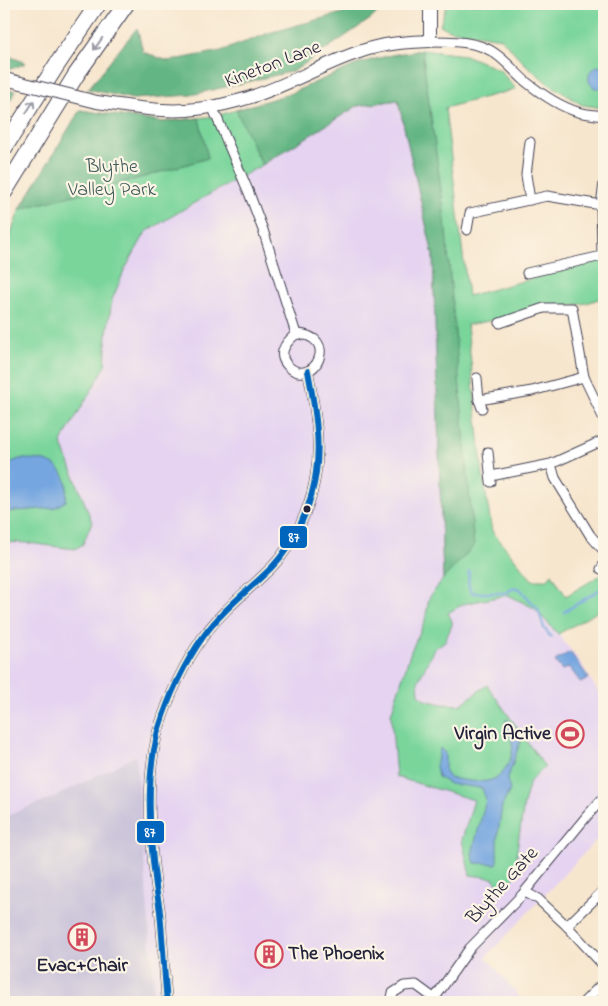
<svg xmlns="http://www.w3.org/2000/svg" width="608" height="1006" font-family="'Indie Flower',sans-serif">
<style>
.built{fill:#e5d3f1}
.industrial{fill:#c7c0d9}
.green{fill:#7ad59b;stroke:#4e7c6b}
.forest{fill:#63b683;stroke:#426c5f}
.water{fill:#74a6e0;stroke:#4b648e}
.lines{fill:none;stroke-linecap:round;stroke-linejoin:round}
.stream{stroke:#74a6e0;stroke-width:2.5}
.street-casing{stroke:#423f51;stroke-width:11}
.secondary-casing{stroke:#423f51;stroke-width:14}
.highway-casing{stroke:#423f51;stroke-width:18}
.street{stroke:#fff;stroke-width:9}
.secondary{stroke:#fff;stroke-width:12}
.highway{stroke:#fff;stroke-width:16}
.secondary-bridge-casing{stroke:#423f51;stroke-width:14;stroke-linecap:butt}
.secondary-bridge{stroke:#fff;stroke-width:12}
.bus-1-casing{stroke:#fcf5e5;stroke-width:10}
.bus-1{stroke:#0065bd;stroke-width:6}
.oneway{stroke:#9c9ca7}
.bus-dot{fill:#22223b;stroke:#fcf5e5;stroke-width:2}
.labels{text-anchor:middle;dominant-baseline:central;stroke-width:4.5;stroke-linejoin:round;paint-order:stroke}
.street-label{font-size:20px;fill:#22223b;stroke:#fcf5e5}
.park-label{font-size:20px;fill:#3c5858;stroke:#fcf5e5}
.poi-label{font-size:20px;font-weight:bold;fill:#22223b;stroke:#fcf5e5;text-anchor:end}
.line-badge{stroke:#fcf5e5;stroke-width:2}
.badge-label{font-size:14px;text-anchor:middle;font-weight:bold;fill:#fff}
</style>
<rect width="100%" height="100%" fill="#fcf5e5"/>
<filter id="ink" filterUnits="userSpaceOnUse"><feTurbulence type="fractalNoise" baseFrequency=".02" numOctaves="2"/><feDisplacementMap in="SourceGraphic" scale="10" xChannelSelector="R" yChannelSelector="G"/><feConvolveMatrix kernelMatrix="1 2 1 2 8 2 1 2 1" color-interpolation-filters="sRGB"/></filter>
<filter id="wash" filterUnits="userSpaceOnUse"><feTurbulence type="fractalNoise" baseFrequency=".0096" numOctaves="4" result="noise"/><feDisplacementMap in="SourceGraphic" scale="20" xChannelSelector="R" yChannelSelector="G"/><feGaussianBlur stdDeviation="1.12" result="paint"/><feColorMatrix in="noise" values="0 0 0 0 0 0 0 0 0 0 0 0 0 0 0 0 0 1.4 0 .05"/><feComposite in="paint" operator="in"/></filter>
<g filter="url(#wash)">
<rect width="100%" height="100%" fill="#f7e6ce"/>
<path class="built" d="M 398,100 L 433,255 L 443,579 L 508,595 L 534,608 L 558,634 L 581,663 L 604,702 L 604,832 L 486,957 L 524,1002 L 4,1002 L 4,542 L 28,543 L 75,549 L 83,544 L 92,522 L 61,442 L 105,367 L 107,332 L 112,300 L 125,269 L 146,232 L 187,207 L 262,165 L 357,106 Z"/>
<path class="industrial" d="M 136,756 L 155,1002 L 4,1002 L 4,817 L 56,796 Z"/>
<g class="green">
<path d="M 447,4 L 604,4 L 604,108 L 582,105 L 546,82 L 523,62 L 501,38 L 449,30 L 440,25 Z"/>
<path d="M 422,50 L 465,55 L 500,70 L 516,89 L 445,108 L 468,296 L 604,259 L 604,297 L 587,303 L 467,325 L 483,476 L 492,531 L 532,580 L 547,580 L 552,574 L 566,596 L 604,573 L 604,608 L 558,634 L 534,608 L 508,595 L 463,604 L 448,613 L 452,621 L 452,625 L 445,641 L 434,649 L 418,682 L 419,694 L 425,700 L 441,704 L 460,705 L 487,685 L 545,767 L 530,781 L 524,804 L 517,850 L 517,857 L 526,863 L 503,891 L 493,878 L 470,875 L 462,840 L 474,800 L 396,777 L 391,714 L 411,651 L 425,621 L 429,598 L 443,579 L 433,255 L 398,100 L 357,106 L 262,165 L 187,207 L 146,232 L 125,269 L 112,300 L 107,332 L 105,367 L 61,442 L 92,522 L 83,544 L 75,549 L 28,543 L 4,542 L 4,251 L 20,209 L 80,110 L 161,122 L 216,116 L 289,94 L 360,63 L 392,55 Z"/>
</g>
<g class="forest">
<path d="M 359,4 L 364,4 L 380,10 L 372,18 L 294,71 L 191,95 L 133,99 L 88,89 L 137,28 L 143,52 L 168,61 L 221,51 L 272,32 L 342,13 Z"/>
<path d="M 422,50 L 445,219 L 474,546 L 443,579 L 433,255 L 398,100 L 357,106 L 262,165 L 236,110 L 289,94 L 360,63 L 392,55 Z"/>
<path d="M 4,54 L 26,63 L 11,69 L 4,67 Z"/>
<path d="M 4,88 L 16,91 L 4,110 Z"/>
<path d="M 80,110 L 161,122 L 199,118 L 208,158 L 144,177 L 20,209 Z"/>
</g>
<g class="water">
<path d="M 598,66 L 604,68 L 604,88 C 597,90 592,88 589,81 C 588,73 591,68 598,66 Z"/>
<path d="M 19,459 C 38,459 59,459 66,481 C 68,486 66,495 66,501 L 54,508 L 4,512 L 4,466 Z"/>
<path d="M 570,652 L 589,678 L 581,683 L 569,667 L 563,670 L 561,669 L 555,661 Z"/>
<path d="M 507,719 L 521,740 L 507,780 L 510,790 L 502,806 L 497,840 L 497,864 L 475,863 L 472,854 L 486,800 L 482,788 L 450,784 L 438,777 L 436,766 L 440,748 L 445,753 L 445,772 L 449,778 C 464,780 483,785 496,778 C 499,777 502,773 504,770 C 516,755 514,739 505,723 Z"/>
</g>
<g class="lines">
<g class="stream">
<path d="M 469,571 C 469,579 466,588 473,593 L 506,593 L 512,589 L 519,588 L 538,609 L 544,628 L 551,637"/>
<path d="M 564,612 L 604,587"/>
</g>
</g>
</g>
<g filter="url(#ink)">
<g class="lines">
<g class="street-casing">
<g id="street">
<path d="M 430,41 C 447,41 466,41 483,47 C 498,52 513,70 525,81 C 540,93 558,106 578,112 C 586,114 596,115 604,116"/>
<path d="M 212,106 L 249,193 L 263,230 L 296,334"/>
<path d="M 530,142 L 526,175 L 530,200"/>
<path d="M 467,230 L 470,213 L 547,196 L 601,205"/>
<path d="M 527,273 L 602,256 L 601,205 L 604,183"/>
<path d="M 500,323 L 544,308 L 572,308 L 584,377 L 604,419"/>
<path d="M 296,334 C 341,335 314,389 289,367 C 276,355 285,343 296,334 Z"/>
<path d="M 477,378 L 479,400 L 482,408"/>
<path d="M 479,400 L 532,391 L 584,377"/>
<path d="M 488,452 L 491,482"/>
<path d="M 551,464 L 555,478 L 590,535 L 604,551"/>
<path d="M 491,476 L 551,464 L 604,440"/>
<path d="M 601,569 L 604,564"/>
<path d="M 525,892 L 538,899 L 567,926 L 604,966"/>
<path d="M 567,926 L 604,890"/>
<path d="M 167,1002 C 164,972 163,942 160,912 C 159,903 157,894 156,886 C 150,842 146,794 154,750 C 156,743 156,735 159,728 C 169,696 184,664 203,637 C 222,610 249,590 272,567 C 295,543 312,505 316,472 C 321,439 314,404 308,371"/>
<path d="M 391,1002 L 393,993 L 404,986 L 416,985 L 435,999"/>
<path d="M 432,1002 L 470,948 L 522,895 L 586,817 L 604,797"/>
<path d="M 584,1002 L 604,982"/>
</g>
</g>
<g class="secondary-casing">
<path id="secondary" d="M 97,102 C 119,105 140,109 162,110 C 188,112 216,107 241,100 C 285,88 323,63 365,50 C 386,43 408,42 430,41 L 430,4"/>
</g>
<g class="highway-casing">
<g id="highway">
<path d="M 4,148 L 56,66 L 98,4"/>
<path d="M 4,192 L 76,75 L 126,4"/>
</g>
</g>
<use href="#street" class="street"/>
<use href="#secondary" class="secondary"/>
<use href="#highway" class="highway"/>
<g class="secondary-bridge-casing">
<path id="secondary-bridge" d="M 5,79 L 97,102"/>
</g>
<use href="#secondary-bridge" class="secondary-bridge"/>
<g class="bus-1-casing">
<path id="bus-1" d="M 167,1002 C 164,972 163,942 160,912 C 159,903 157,894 156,886 C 150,842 146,794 154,750 C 156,743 156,735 159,728 C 169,696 184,664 203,637 C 222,610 249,590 272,567 C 295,543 312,505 316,472 C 321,439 314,404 308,371"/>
</g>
<use href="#bus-1" class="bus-1"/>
</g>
<defs><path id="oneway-shaft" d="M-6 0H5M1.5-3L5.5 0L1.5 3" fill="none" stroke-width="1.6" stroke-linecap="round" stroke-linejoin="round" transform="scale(1.25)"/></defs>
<g class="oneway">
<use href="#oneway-shaft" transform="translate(98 44) rotate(125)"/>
<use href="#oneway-shaft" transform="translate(30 107) rotate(-58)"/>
</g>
</g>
<defs>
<g id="stadium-ring" transform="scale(1.4375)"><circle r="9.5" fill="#fcf5e5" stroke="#d1495b" stroke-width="1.5"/><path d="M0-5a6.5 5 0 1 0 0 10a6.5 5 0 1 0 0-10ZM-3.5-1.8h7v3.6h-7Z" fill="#d1495b"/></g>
<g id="building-ring" transform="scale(1.4375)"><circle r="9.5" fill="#fcf5e5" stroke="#d1495b" stroke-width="1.5"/><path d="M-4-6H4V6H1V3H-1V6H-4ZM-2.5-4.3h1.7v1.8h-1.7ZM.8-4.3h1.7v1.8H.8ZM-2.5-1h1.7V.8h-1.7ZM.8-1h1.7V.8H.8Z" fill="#d1495b"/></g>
</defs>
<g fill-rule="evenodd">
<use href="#stadium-ring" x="570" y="734"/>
<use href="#building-ring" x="82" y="937"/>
<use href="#building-ring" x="269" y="954"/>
</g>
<circle class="bus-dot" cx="307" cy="509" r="4.5"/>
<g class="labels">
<g class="street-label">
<text transform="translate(273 65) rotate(-21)">Kineton Lane</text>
<text transform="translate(503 886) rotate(-48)">Blythe Gate</text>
</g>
<g class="park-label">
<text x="112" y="167">Blythe<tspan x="112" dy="23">Valley Park</tspan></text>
</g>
<g class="poi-label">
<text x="551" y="734">Virgin Active</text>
<text x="288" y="954" text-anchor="start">The Phoenix</text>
<text x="82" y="966" text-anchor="middle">Evac+Chair</text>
</g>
</g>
<g class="line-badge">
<rect x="279" y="525" width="29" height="24" rx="5" fill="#0065bd"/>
<rect x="136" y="820" width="29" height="24" rx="5" fill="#0065bd"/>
</g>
<g class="badge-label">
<text x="294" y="542">87</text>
<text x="150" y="837">87</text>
</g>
<rect width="608" height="1006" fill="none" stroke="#fcf5e5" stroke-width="20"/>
</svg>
